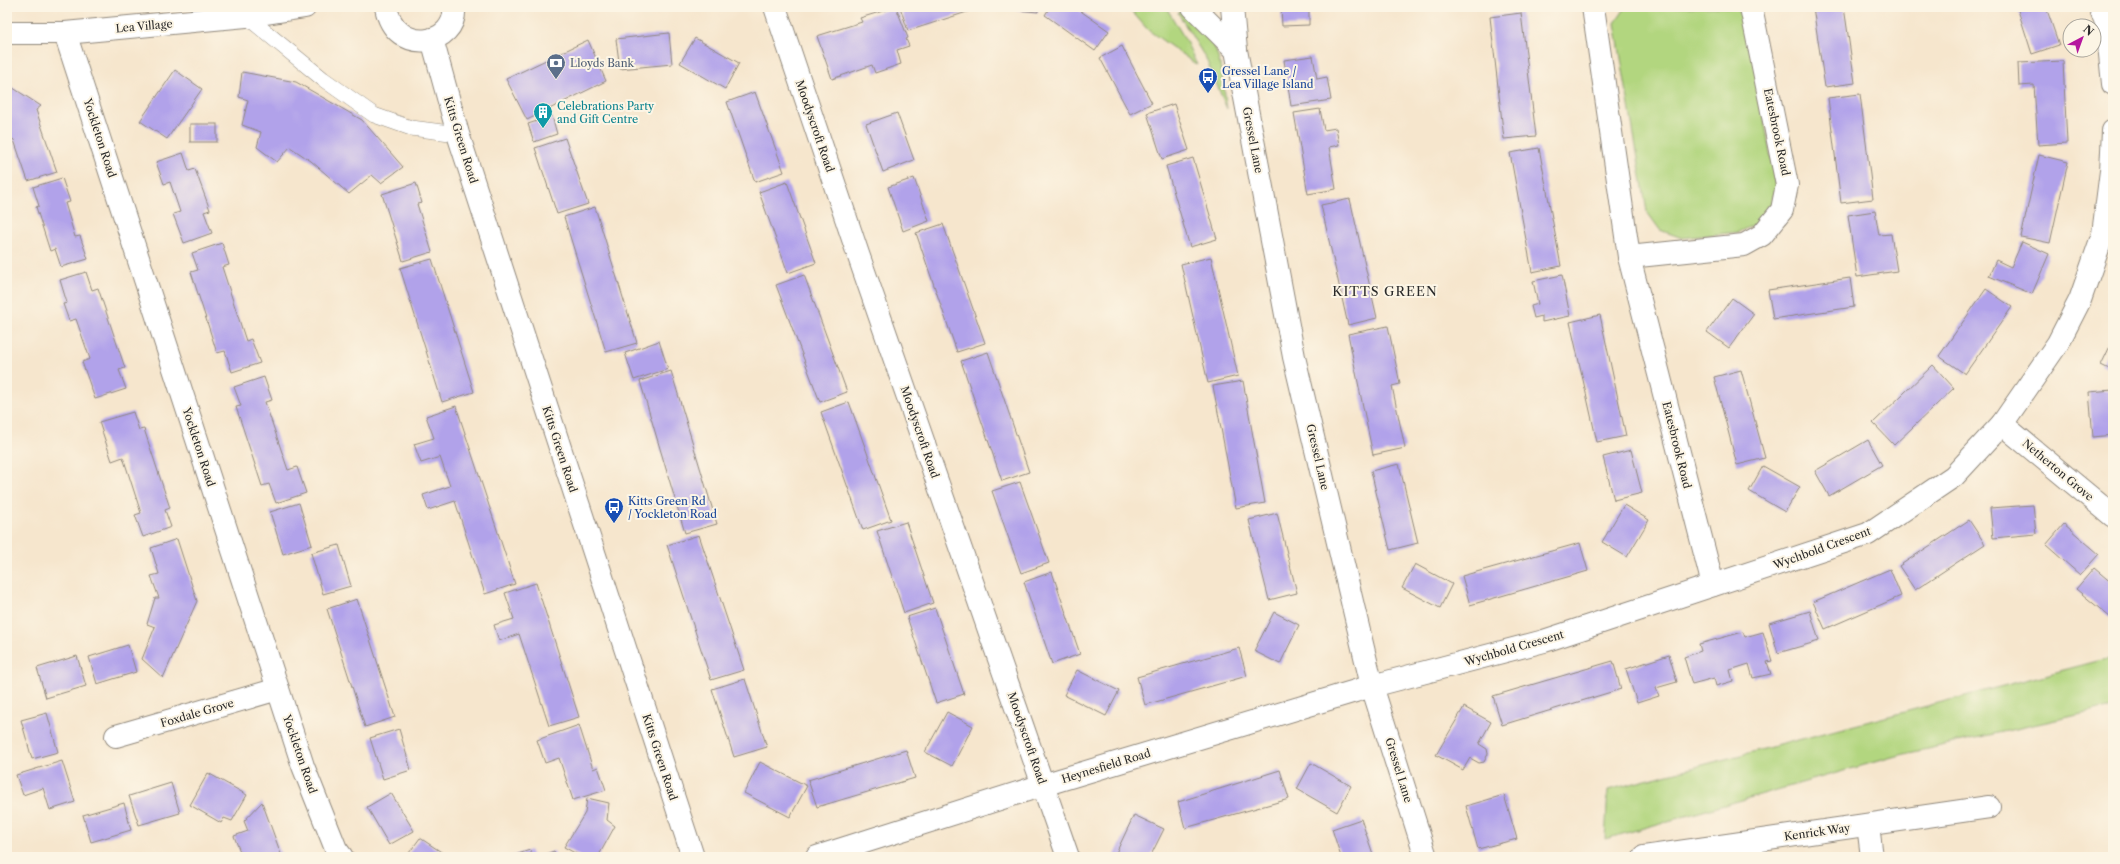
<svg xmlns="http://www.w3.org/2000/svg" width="2120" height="864" font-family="'Libre Caslon Text',serif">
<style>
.green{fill:#b2d67f;stroke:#6e8055}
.building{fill:#b1a2ea}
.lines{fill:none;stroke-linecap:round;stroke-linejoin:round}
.service-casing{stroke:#90887c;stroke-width:16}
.minor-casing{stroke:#90887c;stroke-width:24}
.tertiary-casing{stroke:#90887c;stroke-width:24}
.service{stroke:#fff;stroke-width:15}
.minor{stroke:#fff;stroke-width:22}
.tertiary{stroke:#fff;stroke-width:22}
.labels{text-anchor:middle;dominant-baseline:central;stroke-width:4;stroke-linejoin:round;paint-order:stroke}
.street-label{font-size:11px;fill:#2b2b2b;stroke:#fcf5e5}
.service-label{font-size:11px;fill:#4e5e75;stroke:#fcf5e5;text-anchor:start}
.transit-label{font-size:11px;fill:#164399;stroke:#fcf5e5;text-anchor:start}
.culture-label{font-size:11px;fill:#0d838f;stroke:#fcf5e5;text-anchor:start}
.quarter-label{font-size:13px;letter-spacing:1px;fill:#2b2b2b;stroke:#fcf5e5}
</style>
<rect width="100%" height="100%" fill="#fcf5e5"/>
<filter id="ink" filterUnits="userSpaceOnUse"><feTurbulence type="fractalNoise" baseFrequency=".025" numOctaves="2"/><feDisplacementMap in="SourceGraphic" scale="8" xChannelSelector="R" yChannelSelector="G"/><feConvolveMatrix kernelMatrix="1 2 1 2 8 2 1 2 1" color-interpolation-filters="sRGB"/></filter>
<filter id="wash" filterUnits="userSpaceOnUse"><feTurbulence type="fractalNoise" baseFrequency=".012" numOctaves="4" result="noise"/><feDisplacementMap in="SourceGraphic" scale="16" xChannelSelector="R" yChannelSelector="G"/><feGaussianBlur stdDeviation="0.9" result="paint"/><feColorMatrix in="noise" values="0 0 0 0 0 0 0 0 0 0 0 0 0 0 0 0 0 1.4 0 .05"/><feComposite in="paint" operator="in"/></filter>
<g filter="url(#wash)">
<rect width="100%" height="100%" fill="#f6e6cd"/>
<g class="green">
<path d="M 1128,7 L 1166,7 L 1185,39 L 1197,65 L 1148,30 Z"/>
<path d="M 1183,7 C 1190,14 1197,20 1203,27 C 1221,49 1223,82 1227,109 L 1206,59 L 1178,13 Z"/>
<path d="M 1626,7 L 1736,7 L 1747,23 L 1776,186 L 1770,207 L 1756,224 L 1738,232 L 1682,238 L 1660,230 L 1647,212 L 1615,23 Z"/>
<path d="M 2113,657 L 2113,707 L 1896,756 L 1605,839 L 1608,790 Z"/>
</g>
<g id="blocks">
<g class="building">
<path d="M 896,7 L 908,38 L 906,39 L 909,46 L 897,50 L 901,64 L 875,73 L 872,65 L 832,79 L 817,36 L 862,22 L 860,18 Z"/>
<path d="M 900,7 L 969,7 L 970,11 L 908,31 Z"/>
<path d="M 983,7 L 1038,7 L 1038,12 Z"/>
<path d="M 1050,7 L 1075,7 L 1109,31 L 1095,51 L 1045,15 Z"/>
<path d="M 1281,7 L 1309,7 L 1309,25 L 1282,26 Z"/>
<path d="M 1813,7 L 1844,7 L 1855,83 L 1825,87 Z"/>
<path d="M 2017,7 L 2046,7 L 2059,45 L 2032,54 Z"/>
<path d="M 1521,13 L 1536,136 L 1504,139 L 1490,17 Z"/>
<path d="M 669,33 L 672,64 L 620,69 L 616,39 Z"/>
<path d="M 695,38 L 739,63 L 725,89 L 680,63 Z"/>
<path d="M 588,40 L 606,81 L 527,120 L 506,79 Z"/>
<path d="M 1122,46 L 1152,103 L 1130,114 L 1100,58 Z"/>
<path d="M 1313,56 L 1317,79 L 1327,77 L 1331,100 L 1291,106 L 1284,60 Z"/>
<path d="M 2063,61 L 2067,143 L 2038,145 L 2034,85 L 2019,86 L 2018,63 Z"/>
<path d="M 175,70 L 202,89 L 167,139 L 140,121 Z"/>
<path d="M 242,72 L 296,82 L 362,120 L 403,167 L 381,183 L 372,175 L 349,194 L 311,161 L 290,147 L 277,162 L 257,147 L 261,132 L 242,125 L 248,100 L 239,97 Z"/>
<path d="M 7,84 L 41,106 L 36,110 L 57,172 L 28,181 L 14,140 L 7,135 Z"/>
<path d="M 755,92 L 784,172 L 755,182 L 727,102 Z"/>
<path d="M 1860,94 L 1873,199 L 1841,203 L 1828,98 Z"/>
<path d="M 1174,104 L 1189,150 L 1162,159 L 1147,113 Z"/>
<path d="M 1320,109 L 1324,130 L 1336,128 L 1339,145 L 1329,147 L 1336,189 L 1308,194 L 1294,113 Z"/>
<path d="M 897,113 L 914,160 L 883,172 L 866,124 Z"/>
<path d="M 552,116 L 557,134 L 534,142 L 528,124 Z"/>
<rect x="190" y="124" width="27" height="18"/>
<path d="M 565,138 L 588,204 L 557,214 L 535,148 Z"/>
<path d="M 1539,148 L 1561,266 L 1532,272 L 1510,153 Z"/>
<path d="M 183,153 L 189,171 L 195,169 L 210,210 L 204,212 L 212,233 L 184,243 L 173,214 L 180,212 L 170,182 L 164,184 L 156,162 Z"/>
<path d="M 2039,155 L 2068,162 L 2050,243 L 2021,237 Z"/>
<path d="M 1193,158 L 1217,239 L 1190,247 L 1166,166 Z"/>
<path d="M 62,178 L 70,202 L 65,203 L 75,237 L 80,236 L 88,259 L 61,267 L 55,249 L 50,251 L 36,207 L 39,206 L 33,187 Z"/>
<path d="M 914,178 L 929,221 L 903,231 L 888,187 Z"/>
<path d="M 787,182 L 816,263 L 788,273 L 759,192 Z"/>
<path d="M 416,183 L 422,203 L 417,204 L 432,252 L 403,261 L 382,194 Z"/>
<path d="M 1350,199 L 1377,318 L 1348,325 L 1321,205 Z"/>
<path d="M 595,207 L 637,343 L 606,352 L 564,217 Z"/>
<path d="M 1875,211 L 1879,235 L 1891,234 L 1897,271 L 1857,277 L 1848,215 Z"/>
<path d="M 943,224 L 985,343 L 957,352 L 916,233 Z"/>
<path d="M 2022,242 L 2049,254 L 2032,294 L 1989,276 L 1996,260 L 2011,267 Z"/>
<path d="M 222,243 L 229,265 L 222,267 L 246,341 L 251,339 L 260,363 L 232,372 L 225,351 L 217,353 L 191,272 L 198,270 L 192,253 Z"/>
<path d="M 1211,257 L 1238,376 L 1208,383 L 1181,264 Z"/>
<path d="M 432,259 L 474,392 L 442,402 L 400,268 Z"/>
<path d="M 86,272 L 92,290 L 98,288 L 125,368 L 119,370 L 126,389 L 95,399 L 82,362 L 90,359 L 76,319 L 69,321 L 63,304 L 67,303 L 60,280 Z"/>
<path d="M 804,275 L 847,392 L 820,402 L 776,285 Z"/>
<path d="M 1562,275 L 1570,316 L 1542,322 L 1542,316 L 1534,318 L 1531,306 L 1538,304 L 1533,281 Z"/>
<path d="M 1850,278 L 1854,307 L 1773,319 L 1768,290 Z"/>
<path d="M 1986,289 L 2012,307 L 1965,374 L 1939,356 Z"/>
<path d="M 1732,298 L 1754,314 L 1729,348 L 1707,332 Z"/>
<path d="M 1600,315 L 1626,436 L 1597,442 L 1570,322 Z"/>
<path d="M 1388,326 L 1400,384 L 1392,386 L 1405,448 L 1373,455 L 1348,334 Z"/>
<path d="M 2113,340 L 2113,371 L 2101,365 Z"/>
<path d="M 659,341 L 668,369 L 634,380 L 625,353 Z"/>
<path d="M 988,352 L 1029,472 L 1002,481 L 961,361 Z"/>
<path d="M 1933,365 L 1954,388 L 1894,445 L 1873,423 Z"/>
<path d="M 1741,370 L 1765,458 L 1737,465 L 1714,377 Z"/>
<path d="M 671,371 L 717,524 L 685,533 L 640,381 Z"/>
<path d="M 264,377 L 272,400 L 265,402 L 288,470 L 297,467 L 306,493 L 276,503 L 269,484 L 262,486 L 236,407 L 241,406 L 234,387 Z"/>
<path d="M 1243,381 L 1265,503 L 1236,508 L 1213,386 Z"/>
<path d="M 2113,390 L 2113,435 L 2093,437 L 2089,392 Z"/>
<path d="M 849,402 L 891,520 L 863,530 L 821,412 Z"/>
<path d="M 456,406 L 515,584 L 485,594 L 455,501 L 428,510 L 423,495 L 450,486 L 440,457 L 421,463 L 414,444 L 434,438 L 426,416 Z"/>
<path d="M 133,412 L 139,430 L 144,429 L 170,508 L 165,510 L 171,527 L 143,537 L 135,515 L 141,513 L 123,457 L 112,461 L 99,422 Z"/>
<path d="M 1868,440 L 1882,465 L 1829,496 L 1815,471 Z"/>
<path d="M 1631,450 L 1642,493 L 1614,500 L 1603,457 Z"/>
<path d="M 1399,464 L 1418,543 L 1390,550 L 1371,471 Z"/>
<path d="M 1763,466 L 1800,487 L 1785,512 L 1749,491 Z"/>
<path d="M 1020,482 L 1049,563 L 1021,573 L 992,491 Z"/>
<path d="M 299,503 L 312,545 L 283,554 L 270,512 Z"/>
<path d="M 1624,505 L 1649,520 L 1627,557 L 1602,542 Z"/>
<path d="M 2033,505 L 2036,534 L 1993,538 L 1990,508 Z"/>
<path d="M 1277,513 L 1297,593 L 1269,600 L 1249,520 Z"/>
<path d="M 1969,520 L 1985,544 L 1915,590 L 1899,566 Z"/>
<path d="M 906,522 L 933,603 L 904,613 L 877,531 Z"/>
<path d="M 2064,524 L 2099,554 L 2080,575 L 2046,545 Z"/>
<path d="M 699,535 L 744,670 L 711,680 L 667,545 Z"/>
<path d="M 177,539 L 197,601 L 163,678 L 142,659 L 155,627 L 147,624 L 155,598 L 159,598 L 151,576 L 159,574 L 151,548 Z"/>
<path d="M 1580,543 L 1588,571 L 1470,605 L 1462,576 Z"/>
<path d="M 339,545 L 351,586 L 323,594 L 311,553 Z"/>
<path d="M 1415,564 L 1452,584 L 1440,608 L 1402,588 Z"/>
<path d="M 2094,568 L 2113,584 L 2113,616 L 2111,618 L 2076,589 Z"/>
<path d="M 1890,569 L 1901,596 L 1825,629 L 1813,602 Z"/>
<path d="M 1052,572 L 1080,654 L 1052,664 L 1024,582 Z"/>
<path d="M 536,583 L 579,717 L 549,726 L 519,634 L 499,641 L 494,625 L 514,619 L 505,593 Z"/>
<path d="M 357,599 L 395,717 L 365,727 L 327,609 Z"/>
<path d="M 935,608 L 964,694 L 936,703 L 907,617 Z"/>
<path d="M 1810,611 L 1819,641 L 1778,653 L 1769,623 Z"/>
<path d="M 1274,612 L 1299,625 L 1280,664 L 1254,651 Z"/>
<path d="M 1743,632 L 1745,637 L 1763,632 L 1772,661 L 1767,662 L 1771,674 L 1753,678 L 1749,664 L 1730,670 L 1733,681 L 1716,686 L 1714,678 L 1692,684 L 1684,657 L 1701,651 L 1699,644 Z"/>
<path d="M 128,645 L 136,672 L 97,684 L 89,657 Z"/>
<path d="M 1239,648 L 1247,676 L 1145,705 L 1137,677 Z"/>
<path d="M 1669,655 L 1677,682 L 1656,688 L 1659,696 L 1637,703 L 1626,669 Z"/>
<path d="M 77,656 L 86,686 L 46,698 L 37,668 Z"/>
<path d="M 1613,661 L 1621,689 L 1502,725 L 1493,696 Z"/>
<path d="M 1077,670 L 1119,691 L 1106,716 L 1064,695 Z"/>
<path d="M 745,679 L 767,747 L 734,757 L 712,689 Z"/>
<path d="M 1464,707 L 1491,722 L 1479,744 L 1487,749 L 1488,754 L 1484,762 L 1479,763 L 1470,758 L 1463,770 L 1436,755 Z"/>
<path d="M 947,712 L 973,726 L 952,766 L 925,752 Z"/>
<path d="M 47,713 L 58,752 L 32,759 L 21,720 Z"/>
<path d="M 579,725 L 593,769 L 598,767 L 606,790 L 573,800 L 559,758 L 545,763 L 537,740 Z"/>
<path d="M 399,729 L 411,770 L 383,779 L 370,738 Z"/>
<path d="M 906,750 L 915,778 L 817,807 L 808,780 Z"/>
<path d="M 62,761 L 75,802 L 50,810 L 43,788 L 23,795 L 16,775 Z"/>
<path d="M 760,762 L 807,786 L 790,817 L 744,793 Z"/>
<path d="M 1311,763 L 1351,786 L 1337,812 L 1297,789 Z"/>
<path d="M 1280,770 L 1289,799 L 1185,828 L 1178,802 Z"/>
<path d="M 208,773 L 247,795 L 232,821 L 224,818 L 221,823 L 190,805 Z"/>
<path d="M 171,783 L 180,813 L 139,825 L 129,796 Z"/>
<path d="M 391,793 L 414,831 L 389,845 L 367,807 Z"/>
<path d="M 1504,795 L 1517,839 L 1478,849 L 1466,806 Z"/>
<path d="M 587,798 L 609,803 L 607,820 L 615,826 L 598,857 L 582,857 L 564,847 L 585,813 Z"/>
<path d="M 262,802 L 282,857 L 253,857 L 252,854 L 242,857 L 234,836 L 248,831 L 244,821 Z"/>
<path d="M 124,803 L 131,830 L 91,842 L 83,815 Z"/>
<path d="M 1134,815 L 1164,829 L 1150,857 L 1119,857 L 1115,855 Z"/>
<path d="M 1361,819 L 1374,857 L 1341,857 L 1332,829 Z"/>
<path d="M 420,838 L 449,857 L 406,857 Z"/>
<path d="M 530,850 L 533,857 L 509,857 Z"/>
<path d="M 554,851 L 556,857 L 537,857 Z"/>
</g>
</g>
</g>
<g filter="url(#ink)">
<use href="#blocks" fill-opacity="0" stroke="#90887c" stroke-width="1"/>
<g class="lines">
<g class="service-casing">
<path id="service" d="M 246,16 L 323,79 L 374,115 L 411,128 L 458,134"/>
</g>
<g class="minor-casing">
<g id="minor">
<path d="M 775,7 L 858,254 L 1068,857"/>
<path d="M 1193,7 L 1236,50"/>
<path d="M 1593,7 L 1629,257 L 1713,585"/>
<path d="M 2100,7 L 2107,25 L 2113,84"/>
<path d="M 7,33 L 65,33 L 246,16 L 305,7"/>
<path d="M 65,33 L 303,766 L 336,849 L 342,857"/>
<path d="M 1629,257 L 1744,245 L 1762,235 L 1782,210 L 1787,185 L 1751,7"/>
<path d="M 2002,424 L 2113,516"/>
<path d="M 116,736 L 278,689"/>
<path d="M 1868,825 L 1872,857"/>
<path d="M 817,857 L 1043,785 L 1372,686 L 1544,641 L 1868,534 L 1954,476 L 2002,424 L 2058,343 L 2080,300 L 2103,234 L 2111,171 L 2113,131"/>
<path d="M 1644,857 L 1989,807"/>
</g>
</g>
<g class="tertiary-casing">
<g id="tertiary">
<path d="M 386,7 C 395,57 458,46 454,7"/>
<path d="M 1232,7 L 1236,50 L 1294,357 L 1372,686 L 1426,857"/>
<path d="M 432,39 L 458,134 L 693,857"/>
</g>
</g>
<use href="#service" class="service"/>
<use href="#minor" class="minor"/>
<use href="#tertiary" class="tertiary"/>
</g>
</g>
<defs>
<g id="bank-pin" transform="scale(1)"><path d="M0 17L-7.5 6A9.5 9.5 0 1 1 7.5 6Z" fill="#5c6f8a" stroke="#fcf5e5"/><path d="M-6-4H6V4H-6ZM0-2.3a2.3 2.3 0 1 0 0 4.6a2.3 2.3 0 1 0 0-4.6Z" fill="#fff"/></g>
<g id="bus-pin" transform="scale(1)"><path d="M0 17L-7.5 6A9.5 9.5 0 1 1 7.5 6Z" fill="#1a4fb4" stroke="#fcf5e5"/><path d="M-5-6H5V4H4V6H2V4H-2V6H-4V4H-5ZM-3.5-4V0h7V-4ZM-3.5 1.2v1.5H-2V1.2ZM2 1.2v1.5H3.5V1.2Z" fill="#fff"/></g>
<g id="building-pin" transform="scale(1)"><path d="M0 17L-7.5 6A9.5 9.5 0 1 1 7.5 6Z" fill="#0f9aa8" stroke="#fcf5e5"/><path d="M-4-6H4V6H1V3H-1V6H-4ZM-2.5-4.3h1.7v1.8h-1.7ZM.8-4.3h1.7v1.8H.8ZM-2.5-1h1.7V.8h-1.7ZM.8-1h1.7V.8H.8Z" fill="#fff"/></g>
</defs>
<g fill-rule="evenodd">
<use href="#bank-pin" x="556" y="63"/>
<use href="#bus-pin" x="1208" y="77"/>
<use href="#building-pin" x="543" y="112"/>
<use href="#bus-pin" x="614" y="507"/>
</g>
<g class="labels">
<g class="street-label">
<text transform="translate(144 26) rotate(-5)">Lea Village</text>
<text transform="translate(815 126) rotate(71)">Moodyscroft Road</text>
<text transform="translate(1777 132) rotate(78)">Eatesbrook Road</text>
<text transform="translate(100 138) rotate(72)">Yockleton Road</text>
<text transform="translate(461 140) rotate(73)">Kitts Green Road</text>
<text transform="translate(1253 140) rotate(79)">Gressel Lane</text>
<text transform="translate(920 432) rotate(71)">Moodyscroft Road</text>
<text transform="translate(1677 445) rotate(76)">Eatesbrook Road</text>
<text transform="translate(199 447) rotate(72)">Yockleton Road</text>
<text transform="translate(560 449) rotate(72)">Kitts Green Road</text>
<text transform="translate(1318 457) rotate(77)">Gressel Lane</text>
<text transform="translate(2058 470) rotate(40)">Netherton Grove</text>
<text transform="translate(1822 548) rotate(-20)">Wychbold Crescent</text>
<text transform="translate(1514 648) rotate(-16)">Wychbold Crescent</text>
<text transform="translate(197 713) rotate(-16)">Foxdale Grove</text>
<text transform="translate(1027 738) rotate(71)">Moodyscroft Road</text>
<text transform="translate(300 754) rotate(71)">Yockleton Road</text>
<text transform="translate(660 757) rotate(72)">Kitts Green Road</text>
<text transform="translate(1106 766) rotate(-17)">Heynesfield Road</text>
<text transform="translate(1399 770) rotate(73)">Gressel Lane</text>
<text transform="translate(1817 832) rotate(-8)">Kenrick Way</text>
</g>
<g class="service-label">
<text x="570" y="63">Lloyds Bank</text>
</g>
<g class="transit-label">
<text x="1222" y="71">Gressel Lane /<tspan x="1222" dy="13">Lea Village Island</tspan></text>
<text x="628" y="501">Kitts Green Rd<tspan x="628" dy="13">/ Yockleton Road</tspan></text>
</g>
<g class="culture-label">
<text x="557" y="106">Celebrations Party<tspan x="557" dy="13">and Gift Centre</tspan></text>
</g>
<g class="quarter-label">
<text x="1385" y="291">KITTS GREEN</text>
</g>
</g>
<rect width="2120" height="864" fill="none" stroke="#fcf5e5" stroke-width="24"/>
<g transform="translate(2082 38) rotate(41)"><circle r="19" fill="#fcf5e5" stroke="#a8a49b"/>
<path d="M0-3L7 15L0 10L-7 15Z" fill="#b5179e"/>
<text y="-6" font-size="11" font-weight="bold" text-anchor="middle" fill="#2b2b2b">N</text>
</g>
</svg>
